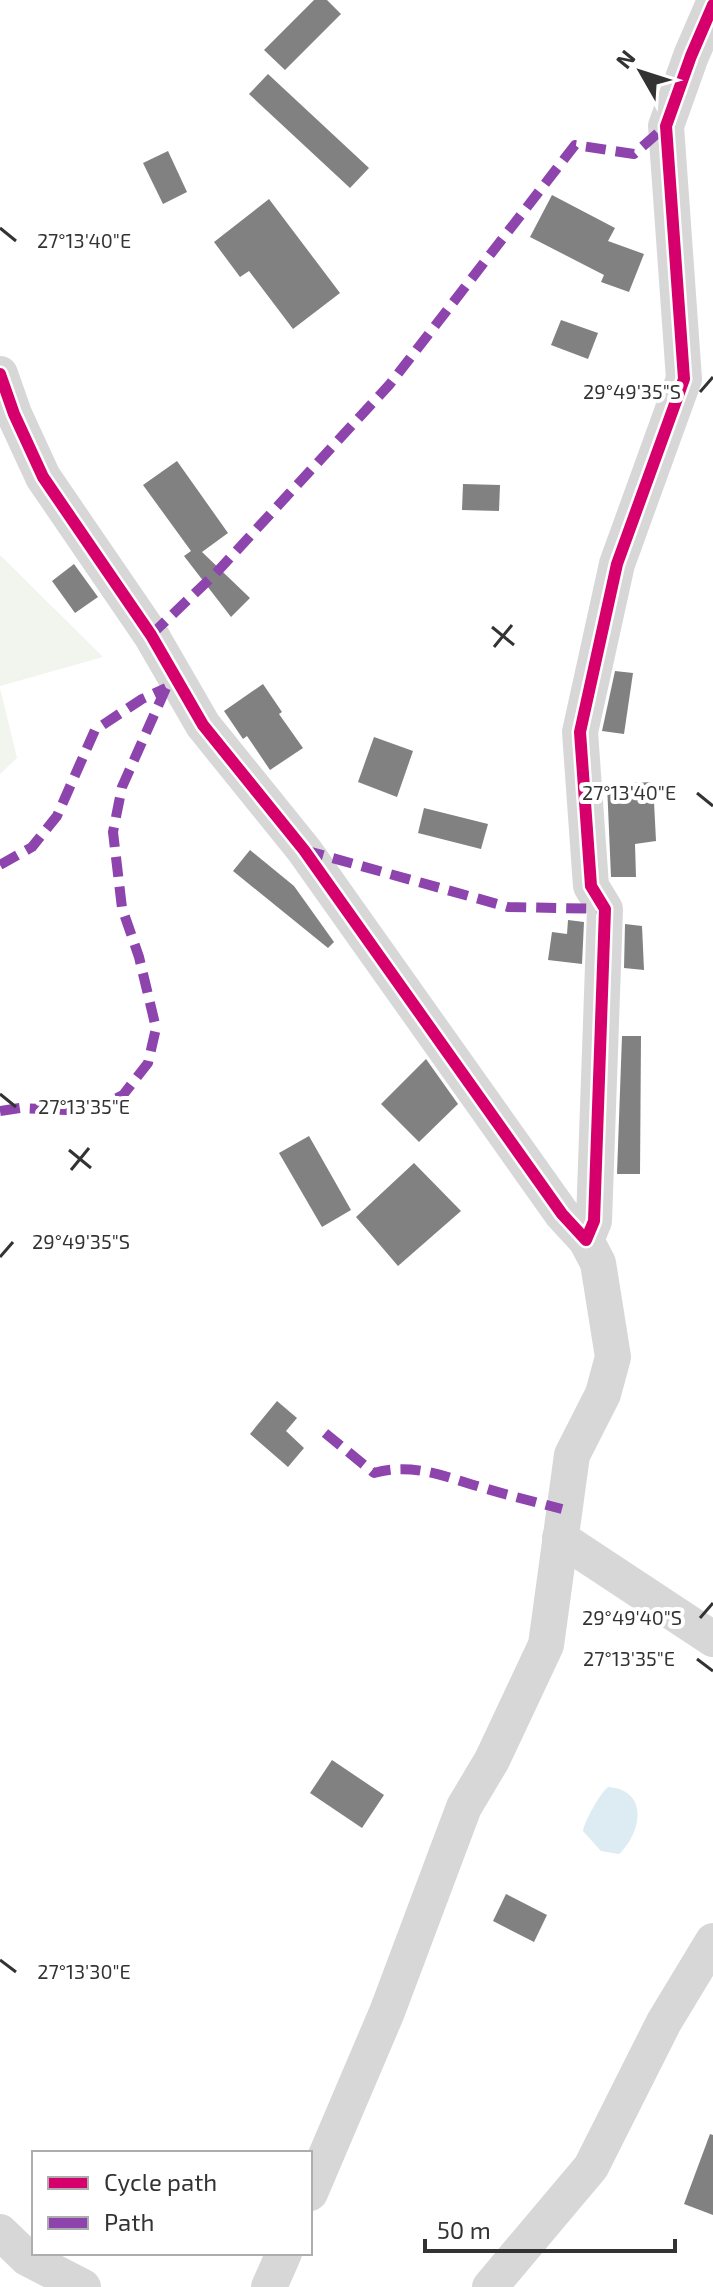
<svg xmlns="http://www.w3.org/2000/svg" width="713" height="2287" font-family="'Exo 2',sans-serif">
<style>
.green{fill:#f1f5ed}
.water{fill:#ddebf3}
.building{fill:#818181}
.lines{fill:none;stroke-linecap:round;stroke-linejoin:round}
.minor{stroke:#d7d7d7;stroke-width:36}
.quiet{stroke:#8e44ad;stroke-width:10;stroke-dasharray:20 10;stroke-linecap:butt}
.cycleway-casing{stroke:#fff;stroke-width:17}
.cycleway{stroke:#d6006c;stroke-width:12}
.ticks{fill:none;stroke:#333;stroke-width:3}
.ticks-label{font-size:20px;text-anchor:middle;fill:#333;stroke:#fff;stroke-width:8;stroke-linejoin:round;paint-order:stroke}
</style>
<rect width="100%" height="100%" fill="#fff"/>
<g class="green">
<path d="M 0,555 L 103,657 L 0,686 Z"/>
<path d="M 0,688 L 17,758 L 0,774 Z"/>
</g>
<path class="water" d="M 608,1787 C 649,1790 642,1832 619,1854 L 601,1851 L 583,1831 C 584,1822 600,1793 608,1787 Z"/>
<g class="building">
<path d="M 314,0 L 327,0 L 341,14 L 285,70 L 264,50 Z"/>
<path d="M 268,74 L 369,168 L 350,188 L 249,94 Z"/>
<path d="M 168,151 L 187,192 L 163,204 L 143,163 Z"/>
<path d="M 552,195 L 615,228 L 608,241 L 644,254 L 629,292 L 601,282 L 604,275 L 530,237 Z"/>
<path d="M 269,199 L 340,293 L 293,329 L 249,271 L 240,277 L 214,242 Z"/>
<path d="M 561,320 L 598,333 L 588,359 L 551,345 Z"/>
<path d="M 177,461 L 228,533 L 202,552 L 250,598 L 231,617 L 184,556 L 191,551 L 143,485 Z"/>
<path d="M 463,484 L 500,485 L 499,511 L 462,510 Z"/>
<path d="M 74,564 L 98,597 L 75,613 L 52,581 Z"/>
<path d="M 615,671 L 633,673 L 624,734 L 602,731 Z"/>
<path d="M 263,684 L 282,712 L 279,714 L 303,748 L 270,770 L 247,736 L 243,739 L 224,711 Z"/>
<path d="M 374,737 L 413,751 L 397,797 L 358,782 Z"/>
<path d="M 653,782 L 656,841 L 635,844 L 636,877 L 611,877 L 607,784 Z"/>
<path d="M 424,808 L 488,824 L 481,849 L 418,833 Z"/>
<path d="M 250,850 L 294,886 L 334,942 L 328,948 L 233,871 Z"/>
<path d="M 568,920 L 584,922 L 582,964 L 548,960 L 552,932 L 567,934 Z"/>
<path d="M 625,924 L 642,926 L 644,970 L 624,968 Z"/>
<path d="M 622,1036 L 641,1036 L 640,1174 L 617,1174 Z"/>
<path d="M 426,1059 L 458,1104 L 419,1142 L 381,1104 Z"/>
<path d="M 309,1136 L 351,1210 L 322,1227 L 279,1153 Z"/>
<path d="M 414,1163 L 461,1211 L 398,1266 L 356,1217 Z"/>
<path d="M 277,1401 L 297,1418 L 286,1431 L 304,1448 L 288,1467 L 250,1434 Z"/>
<path d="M 332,1760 L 384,1795 L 362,1828 L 310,1793 Z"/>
<path d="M 506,1894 L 547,1915 L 534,1942 L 493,1921 Z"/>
<path d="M 710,2134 L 713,2135 L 713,2215 L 684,2204 Z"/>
</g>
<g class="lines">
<g class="minor">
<path d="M 0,374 L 14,414 L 43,477 L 151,635 L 203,725 L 304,850 L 562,1214 L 586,1240 L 594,1221 L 605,909 L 591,886 L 580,732 L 617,564 L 684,379 L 666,126 L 691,56 L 713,5"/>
<path d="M 560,1538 L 713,1639"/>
<path d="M 310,2193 L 387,2012 L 464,1807 L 492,1760 L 546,1645 L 572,1455 L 603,1394 L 613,1357 L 598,1263 L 586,1240"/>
<path d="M 0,2232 L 27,2258 L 83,2287"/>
<path d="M 269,2287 L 284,2253"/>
<path d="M 490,2287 L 591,2167 L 664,2022 L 713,1941"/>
</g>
<g class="quiet">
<path d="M 151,635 L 216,573 L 390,384 L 575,145 L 634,154 L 666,126"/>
<path d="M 304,850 L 508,907 L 605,909"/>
<path d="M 0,865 L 32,847 L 57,816 L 95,730 L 142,699 L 166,688"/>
<path d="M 0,1111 L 20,1108 L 92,1111 L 123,1095 L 148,1063 L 156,1028 L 139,957 L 122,908 L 113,832 L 122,787 L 166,688"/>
<path d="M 325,1433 L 374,1473 C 414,1462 445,1477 484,1488 C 510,1496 536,1502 562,1509"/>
</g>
<g class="cycleway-casing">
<path id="cycleway" d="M 0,374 L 14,414 L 43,477 L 151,635 L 203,725 L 304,850 L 562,1214 L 586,1240 L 594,1221 L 605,909 L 591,886 L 580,732 L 617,564 L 684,379 L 666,126 L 691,56 L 713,5"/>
</g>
<use href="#cycleway" class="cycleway"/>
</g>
<path class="ticks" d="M 0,228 L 16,241M 700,392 L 713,377M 492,627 L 514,645M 494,647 L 512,625M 697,793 L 713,806M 0,1094 L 16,1107M 69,1150 L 91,1168M 71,1170 L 89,1148M 0,1257 L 13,1242M 700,1618 L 713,1603M 697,1659 L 713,1671M 0,1960 L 16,1972"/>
<g class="ticks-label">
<text x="84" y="248">27°13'40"E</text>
<text x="632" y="399">29°49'35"S</text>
<text x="629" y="800">27°13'40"E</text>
<text x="84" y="1114">27°13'35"E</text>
<text x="81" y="1249">29°49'35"S</text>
<text x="632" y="1625">29°49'40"S</text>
<text x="629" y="1666">27°13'35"E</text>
<text x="84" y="1979">27°13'30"E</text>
</g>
<rect x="32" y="2151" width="280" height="104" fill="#ffffff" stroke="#adadad" stroke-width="2"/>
<rect x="48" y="2177" width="40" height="12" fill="#d6006c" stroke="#adadad" stroke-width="2"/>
<text x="104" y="2191" font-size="24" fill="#333333">Cycle path</text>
<rect x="48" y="2217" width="40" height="12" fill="#8e44ad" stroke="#adadad" stroke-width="2"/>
<text x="104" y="2231" font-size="24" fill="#333333">Path</text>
<g transform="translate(641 72) rotate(309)" stroke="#ffffff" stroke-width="6" paint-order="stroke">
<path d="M0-6L14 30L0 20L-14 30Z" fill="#333333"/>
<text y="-12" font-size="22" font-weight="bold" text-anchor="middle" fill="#333333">N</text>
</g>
<path d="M425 2239v12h250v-12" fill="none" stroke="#333333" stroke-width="4"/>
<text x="437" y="2239" font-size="24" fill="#333333" stroke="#ffffff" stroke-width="6" paint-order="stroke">50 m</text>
</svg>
